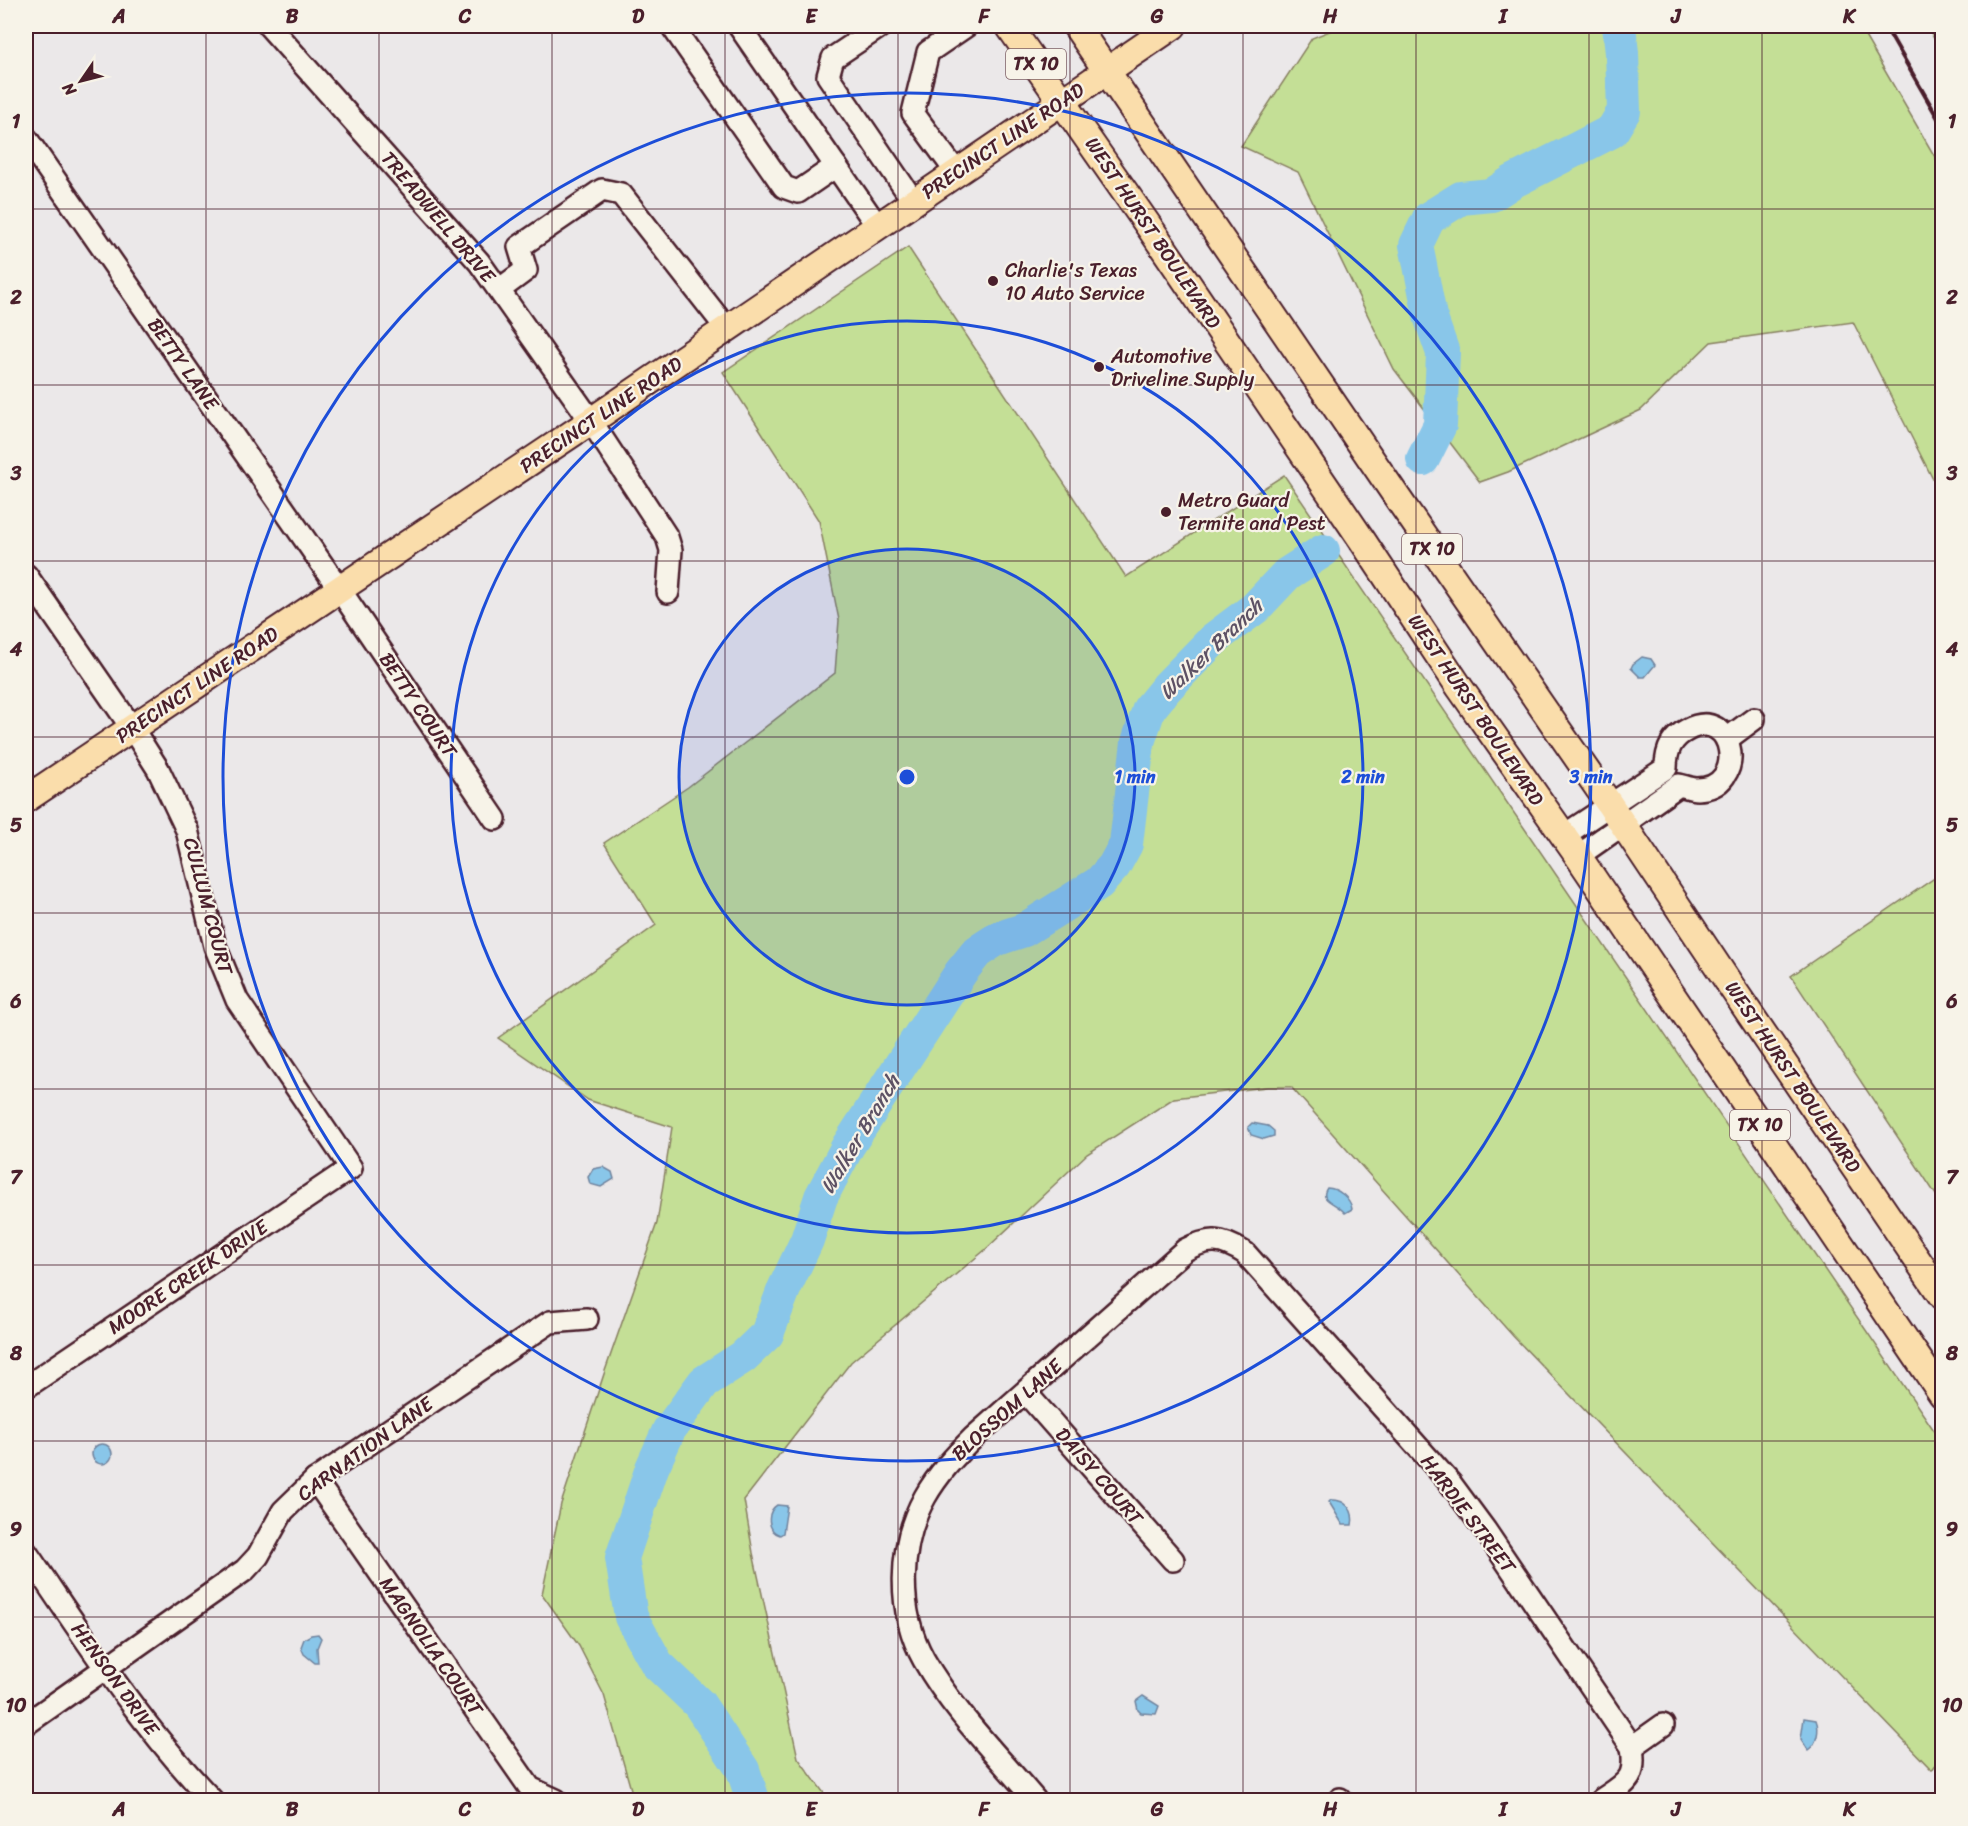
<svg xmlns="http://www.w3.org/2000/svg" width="1968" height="1826" font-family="Sriracha,sans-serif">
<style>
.green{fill:#c4df96;stroke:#877f60;stroke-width:1.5}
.water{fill:#89c6e9;stroke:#70839d;stroke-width:1.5}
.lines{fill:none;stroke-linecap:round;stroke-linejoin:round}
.river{stroke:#89c6e9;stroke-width:34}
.minor-casing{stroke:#4a1f2b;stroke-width:26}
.major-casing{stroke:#4a1f2b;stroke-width:30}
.minor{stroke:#f7f3e8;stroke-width:21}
.major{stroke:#faddab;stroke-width:26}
.rail{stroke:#4a1f2b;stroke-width:4.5}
.grid{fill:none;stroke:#4a1f2b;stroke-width:1.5;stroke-opacity:0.55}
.ring{fill:none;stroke:#1d4ed8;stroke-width:3}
.poi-dot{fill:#4a1f2b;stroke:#f7f3e8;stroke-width:2}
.labels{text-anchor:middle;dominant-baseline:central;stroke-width:4.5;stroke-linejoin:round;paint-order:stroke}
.shield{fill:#f7f3e8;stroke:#7e5f64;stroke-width:1.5}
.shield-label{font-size:18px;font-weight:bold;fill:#4a1f2b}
.street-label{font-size:20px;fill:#4a1f2b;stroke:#f7f3e8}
.poi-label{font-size:20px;fill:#4a1f2b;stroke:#f7f3e8;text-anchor:start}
.water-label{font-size:21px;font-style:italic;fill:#5d5164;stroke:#f7f3e8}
.centre{fill:#1d4ed8;stroke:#f7f3e8;stroke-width:3}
.ring-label{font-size:18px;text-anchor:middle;font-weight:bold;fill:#1d4ed8;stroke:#f7f3e8;stroke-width:4.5;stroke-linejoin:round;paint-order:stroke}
.neatline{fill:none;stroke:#4a1f2b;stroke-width:2}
.grid-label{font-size:20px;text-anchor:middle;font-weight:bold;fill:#4a1f2b}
</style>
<rect width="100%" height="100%" fill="#ebe8e9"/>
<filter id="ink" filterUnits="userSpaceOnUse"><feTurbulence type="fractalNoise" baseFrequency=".0167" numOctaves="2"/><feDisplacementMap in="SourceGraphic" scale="12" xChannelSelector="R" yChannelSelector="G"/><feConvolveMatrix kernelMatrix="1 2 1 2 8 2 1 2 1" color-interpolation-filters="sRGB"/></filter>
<g filter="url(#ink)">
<g class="green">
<path d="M 1342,26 L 1859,26 L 1942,169 L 1942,497 L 1853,322 L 1711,342 L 1641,410 L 1508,472 L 1480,482 L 1394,369 L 1298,172 L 1241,146 L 1312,38 Z"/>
<path d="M 1927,26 L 1942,26 L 1942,53 Z"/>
<path d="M 908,247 L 1126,577 L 1284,475 L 1942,1442 L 1942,1756 L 1932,1770 L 1513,1336 L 1291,1087 L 1267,1087 L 1174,1098 L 1087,1154 L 985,1250 L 851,1362 L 744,1500 L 753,1553 L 798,1758 L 829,1800 L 634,1800 L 604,1695 L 579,1646 L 542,1594 L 561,1504 L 605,1371 L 657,1223 L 672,1127 L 588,1100 L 498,1038 L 656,925 L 604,843 L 688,787 L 835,673 L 839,620 L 819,521 L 723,372 Z"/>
<path d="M 1942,873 L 1942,1204 L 1791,976 Z"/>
</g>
<g class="water">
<path d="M 1642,657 L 1651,659 L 1655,665 L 1645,677 L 1640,677 L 1631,668 L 1633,664 Z"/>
<path d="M 1252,1123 L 1268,1126 L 1274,1131 L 1274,1136 L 1264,1139 L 1251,1135 L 1248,1127 Z"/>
<path d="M 603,1167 L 612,1172 L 614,1179 L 601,1187 L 590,1184 L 588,1177 L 593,1169 Z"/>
<path d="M 1327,1188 C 1338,1188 1351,1199 1352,1209 L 1345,1213 C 1336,1202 1318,1201 1327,1188 Z"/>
<circle cx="102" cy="1454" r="10"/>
<path d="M 1331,1500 C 1346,1499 1355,1511 1352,1525 L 1343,1525 L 1329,1502 Z"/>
<path d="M 777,1505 L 787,1506 L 783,1533 L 780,1535 C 767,1531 766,1512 777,1505 Z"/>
<path d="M 318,1634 L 321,1638 L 317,1648 L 318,1663 L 315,1663 L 304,1654 L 301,1647 L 304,1639 L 311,1635 Z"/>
<path d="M 1143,1696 L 1159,1706 L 1156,1714 L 1141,1713 L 1138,1710 L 1136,1701 Z"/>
<path d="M 1804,1718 L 1816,1720 C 1820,1730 1817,1744 1808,1750 L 1801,1739 Z"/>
</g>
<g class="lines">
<g class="river">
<path d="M 1423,459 L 1440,425 L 1443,353 L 1430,316 L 1416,245 L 1429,218 L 1461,198 L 1492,195 L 1512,182 L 1612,131 L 1624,111 L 1622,53 L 1619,26"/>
<path d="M 753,1800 L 743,1770 L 699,1704 L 657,1664 L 631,1617 L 622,1558 L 652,1468 L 669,1430 L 704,1382 L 743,1357 L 767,1334 L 784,1289 L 807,1240 L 821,1197 L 848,1146 L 961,972 L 977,952 L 997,939 L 1024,930 L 1099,883 L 1114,866 L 1126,844 L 1138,742 L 1149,709 L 1167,687 L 1215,638 L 1255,608 L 1287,574 L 1323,551"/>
</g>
<g class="minor-casing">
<g id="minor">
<path d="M 269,26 L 479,262 L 591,421 L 667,537 L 671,550 L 668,592"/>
<path d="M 672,26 L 784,187 L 798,192 L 836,166"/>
<path d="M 739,26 L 878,227"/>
<path d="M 881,26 L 833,58 L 828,76 L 914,202"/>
<path d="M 26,138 L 340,590 L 495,819"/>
<path d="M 957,173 L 913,113 L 928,52 L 966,26"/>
<path d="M 499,290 L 526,270 L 519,247 L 602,190 L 621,194 L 727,329"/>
<path d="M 26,575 L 132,728 L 158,769 L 187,830 L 215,946 L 237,1000 L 351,1168 L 26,1387"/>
<path d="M 1727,739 L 1754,719"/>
<path d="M 1563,836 L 1666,768 C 1666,751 1671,738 1687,730 C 1735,704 1749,789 1697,789 C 1691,789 1684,786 1679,785 L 1578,856"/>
<path d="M 1026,1393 L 1173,1560"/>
<path d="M 315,1480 L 530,1788 L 556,1800"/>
<path d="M 26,1552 C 84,1637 140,1725 212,1800"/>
<path d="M 26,1724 L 245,1570 L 258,1556 L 283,1511 L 315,1480 L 550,1322 L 587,1319"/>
<path d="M 1632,1747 L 1663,1725"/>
<path d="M 1035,1800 C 997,1755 953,1711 924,1660 C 897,1612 898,1545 925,1497 C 938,1474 955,1456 974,1437 L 1185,1250 C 1209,1237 1221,1238 1245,1253 L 1451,1484 L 1485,1530 L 1632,1747 C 1637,1780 1626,1783 1601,1800"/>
<path d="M 1340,1800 L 1340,1799"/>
</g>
</g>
<g class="major-casing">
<g id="major">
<path d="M 1009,26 L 1150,228 L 1362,540 L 1460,688 L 1578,856 L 1942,1394"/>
<path d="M 1076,26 L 1401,503 L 1610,805 L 1735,992 L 1942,1296"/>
<path d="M 26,799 L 591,421 L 1173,26"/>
</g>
</g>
<use href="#minor" class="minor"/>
<use href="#major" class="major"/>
<path class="rail" d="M 1885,26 L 1942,125"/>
</g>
</g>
<path class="grid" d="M 206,26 L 206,1800M 379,26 L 379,1800M 552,26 L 552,1800M 725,26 L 725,1800M 898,26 L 898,1800M 1070,26 L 1070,1800M 1243,26 L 1243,1800M 1416,26 L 1416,1800M 1589,26 L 1589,1800M 1762,26 L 1762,1800M 26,209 L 1942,209M 26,385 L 1942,385M 26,561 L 1942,561M 26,737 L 1942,737M 26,913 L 1942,913M 26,1089 L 1942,1089M 26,1265 L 1942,1265M 26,1441 L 1942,1441M 26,1617 L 1942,1617"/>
<circle cx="907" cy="777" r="228" fill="#1d4ed8" fill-opacity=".12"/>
<g class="ring">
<circle cx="907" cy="777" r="228"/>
<circle cx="907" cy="777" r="456"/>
<circle cx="907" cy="777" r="684"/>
</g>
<g class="poi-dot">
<circle cx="993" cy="281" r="6"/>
<circle cx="1099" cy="367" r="6"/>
<circle cx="1166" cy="512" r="6"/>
</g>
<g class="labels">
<g class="shield">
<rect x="1006" y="49" width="60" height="30" rx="4.5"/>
<rect x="1402" y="534" width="60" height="30" rx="4.5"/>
<rect x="1730" y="1110" width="60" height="30" rx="4.5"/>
</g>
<g class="shield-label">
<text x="1036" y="64">TX 10</text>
<text x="1432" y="549">TX 10</text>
<text x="1760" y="1125">TX 10</text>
</g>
<g class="street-label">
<text transform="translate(1003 141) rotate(-34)">PRECINCT LINE ROAD</text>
<text transform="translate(438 217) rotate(50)">TREADWELL DRIVE</text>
<text transform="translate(1153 233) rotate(56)">WEST HURST BOULEVARD</text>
<text transform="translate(183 364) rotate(55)">BETTY LANE</text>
<text transform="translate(601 415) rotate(-34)">PRECINCT LINE ROAD</text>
<text transform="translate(197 685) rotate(-34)">PRECINCT LINE ROAD</text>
<text transform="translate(418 705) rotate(56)">BETTY COURT</text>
<text transform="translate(1476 710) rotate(56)">WEST HURST BOULEVARD</text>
<text transform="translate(208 906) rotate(75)">CULLUM COURT</text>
<text transform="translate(1793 1077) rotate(56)">WEST HURST BOULEVARD</text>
<text transform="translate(188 1277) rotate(-34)">MOORE CREEK DRIVE</text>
<text transform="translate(1007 1410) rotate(-42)">BLOSSOM LANE</text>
<text transform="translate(365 1449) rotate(-36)">CARNATION LANE</text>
<text transform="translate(1099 1476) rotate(49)">DAISY COURT</text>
<text transform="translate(1468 1514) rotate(53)">HARDIE STREET</text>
<text transform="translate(431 1646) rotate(55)">MAGNOLIA COURT</text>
<text transform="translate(115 1679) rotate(54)">HENSON DRIVE</text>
</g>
<g class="poi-label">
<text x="1005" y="270">Charlie's Texas<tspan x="1005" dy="23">10 Auto Service</tspan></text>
<text x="1111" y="356">Automotive<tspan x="1111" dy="23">Driveline Supply</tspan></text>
<text x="1178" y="500">Metro Guard<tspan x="1178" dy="23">Termite and Pest</tspan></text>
</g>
<g class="water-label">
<text transform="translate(1211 649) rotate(-44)">Walker Branch</text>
<text transform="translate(860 1134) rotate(-59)">Walker Branch</text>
</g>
</g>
<circle cx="907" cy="777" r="9" class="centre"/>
<g class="ring-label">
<text x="1135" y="783">1 min</text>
<text x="1363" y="783">2 min</text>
<text x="1591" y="783">3 min</text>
</g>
<rect width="1968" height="1826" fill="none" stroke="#f7f3e8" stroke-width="66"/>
<g transform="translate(81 81) rotate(235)" stroke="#f7f3e8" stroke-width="4.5" paint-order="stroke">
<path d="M0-4.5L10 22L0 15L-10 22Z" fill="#4a1f2b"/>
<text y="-9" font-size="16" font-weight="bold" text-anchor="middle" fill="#4a1f2b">N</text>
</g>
<rect x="33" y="33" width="1902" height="1760" class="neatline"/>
<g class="grid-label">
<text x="119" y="23">A</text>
<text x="292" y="23">B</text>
<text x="465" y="23">C</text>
<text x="638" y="23">D</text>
<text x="811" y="23">E</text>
<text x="984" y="23">F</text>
<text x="1157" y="23">G</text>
<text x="1330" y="23">H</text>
<text x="1503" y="23">I</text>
<text x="1676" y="23">J</text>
<text x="1849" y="23">K</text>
<text x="16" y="128">1</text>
<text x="1952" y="128">1</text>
<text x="16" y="304">2</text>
<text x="1952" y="304">2</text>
<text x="16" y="480">3</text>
<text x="1952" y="480">3</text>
<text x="16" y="656">4</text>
<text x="1952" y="656">4</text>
<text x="16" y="832">5</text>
<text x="1952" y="832">5</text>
<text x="16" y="1008">6</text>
<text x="1952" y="1008">6</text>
<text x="16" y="1184">7</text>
<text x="1952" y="1184">7</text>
<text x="16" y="1360">8</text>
<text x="1952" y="1360">8</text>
<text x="16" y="1536">9</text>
<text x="1952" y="1536">9</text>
<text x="16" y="1712">10</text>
<text x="1952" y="1712">10</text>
<text x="119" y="1816">A</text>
<text x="292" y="1816">B</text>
<text x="465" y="1816">C</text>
<text x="638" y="1816">D</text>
<text x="811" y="1816">E</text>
<text x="984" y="1816">F</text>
<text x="1157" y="1816">G</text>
<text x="1330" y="1816">H</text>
<text x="1503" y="1816">I</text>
<text x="1676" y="1816">J</text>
<text x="1849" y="1816">K</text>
</g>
</svg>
